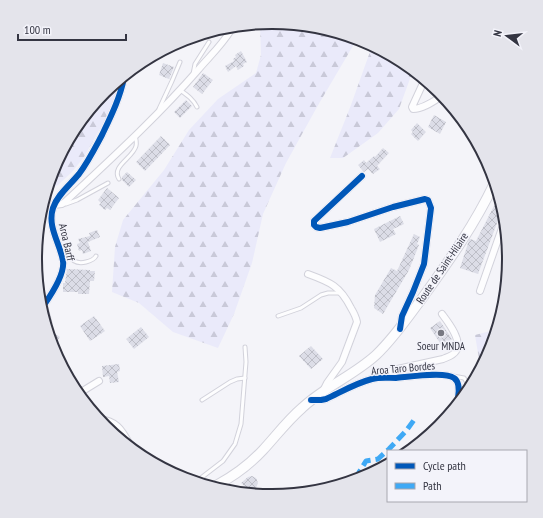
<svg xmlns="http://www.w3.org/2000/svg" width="543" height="518" font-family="'PT Sans Narrow',sans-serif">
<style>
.forest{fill:url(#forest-firs)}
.building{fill:url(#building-cross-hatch)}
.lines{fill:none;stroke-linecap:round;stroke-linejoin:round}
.service-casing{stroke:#d2d2db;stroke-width:5}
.minor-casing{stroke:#d2d2db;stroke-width:8}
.secondary-casing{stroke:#d2d2db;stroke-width:11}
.service{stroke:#fdfdfe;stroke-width:3}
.minor{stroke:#fdfdfe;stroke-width:6}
.secondary{stroke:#fdfdfe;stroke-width:9}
.quiet{stroke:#3fa9f5;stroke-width:5;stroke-dasharray:10 5;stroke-linecap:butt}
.cycleway-casing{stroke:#f3f3fa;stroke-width:8}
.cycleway{stroke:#0057b8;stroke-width:6}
.poi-dot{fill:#777882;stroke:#f3f3fa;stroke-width:1.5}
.labels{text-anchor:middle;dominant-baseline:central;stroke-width:3;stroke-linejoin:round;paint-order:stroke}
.street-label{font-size:11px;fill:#343542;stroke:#f3f3fa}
.poi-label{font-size:11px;fill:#343542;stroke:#f3f3fa}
.rim{fill:none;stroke:#343542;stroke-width:2}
</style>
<defs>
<pattern id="forest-firs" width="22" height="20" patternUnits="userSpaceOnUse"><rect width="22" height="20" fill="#eaeafa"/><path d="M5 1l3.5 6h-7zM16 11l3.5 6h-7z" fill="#c9c9d8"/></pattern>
<pattern id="building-cross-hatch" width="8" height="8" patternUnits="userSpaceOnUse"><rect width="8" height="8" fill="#dcdde7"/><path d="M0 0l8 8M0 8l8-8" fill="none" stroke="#bdbec7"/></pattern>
</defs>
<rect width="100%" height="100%" fill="#f4f4f9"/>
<g class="forest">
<path d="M 272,22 L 357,39 L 317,107 L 286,163 L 263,214 L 252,263 L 234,314 L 218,348 L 173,332 L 139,303 L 112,292 L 115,247 L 123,220 L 164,170 L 189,130 L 218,99 L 256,73 L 261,55 L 260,24 Z"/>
<path d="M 372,46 L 412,73 L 399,109 L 378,133 L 343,158 L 330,158 L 351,105 Z"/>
<path d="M 120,80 L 121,84 L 114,104 L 84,157 L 72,172 L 58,185 L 48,190 L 53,168 L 104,91 Z"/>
<path d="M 494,330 L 490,350 L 480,365 L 475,335 Z"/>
</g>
<g class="building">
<path d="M 241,51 L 247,62 L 243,64 L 244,66 L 238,70 L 236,66 L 228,72 L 225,66 L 234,61 L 233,59 L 236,57 L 235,55 Z"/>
<path d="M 163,63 L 174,67 L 169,79 L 159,75 Z"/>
<path d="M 203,73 L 213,80 L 202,94 L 193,87 Z"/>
<path d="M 186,100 L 192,106 L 180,118 L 174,112 Z"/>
<path d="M 434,115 L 446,122 L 440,134 L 428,127 Z"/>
<path d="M 417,123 L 426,132 L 418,141 L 411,134 L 413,132 L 411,130 Z"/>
<path d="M 161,136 L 170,145 L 145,171 L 136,162 Z"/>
<path d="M 383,148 L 389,153 L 377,166 L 380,169 L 373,174 L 368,169 L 364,172 L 358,165 L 364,160 L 366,163 L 374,156 L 375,157 Z"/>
<path d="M 127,172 L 136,180 L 129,187 L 122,180 L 122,177 Z"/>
<path d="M 107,188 L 119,198 L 110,210 L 107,208 L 105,210 L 99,205 L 101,203 L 98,200 Z"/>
<path d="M 497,200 L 500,215 L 478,274 L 460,268 L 469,240 L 470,239 L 476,241 Z"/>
<path d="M 400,216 L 404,224 L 393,229 L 396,234 L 380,242 L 374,229 Z"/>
<path d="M 97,230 L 100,237 L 88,242 L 91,251 L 83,254 L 82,250 L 79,251 L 77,244 L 80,243 L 78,239 L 90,236 L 89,233 Z"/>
<path d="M 414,234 L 420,237 L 417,244 L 419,245 L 409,270 L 383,314 L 374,308 L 375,295 L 391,268 L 397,271 Z"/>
<path d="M 67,269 L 90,270 L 90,271 L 95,271 L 94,281 L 90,281 L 89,294 L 78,294 L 78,292 L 63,292 L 63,283 L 65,283 Z"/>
<path d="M 94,316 L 105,331 L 90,341 L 80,326 Z"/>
<path d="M 440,321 L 452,339 L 442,346 L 430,328 Z"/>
<path d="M 141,327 L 149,337 L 134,349 L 126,339 Z"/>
<path d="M 48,329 L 60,337 L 52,348 Z"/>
<path d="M 311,346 L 323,359 L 311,369 L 299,356 Z"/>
<path d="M 119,364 L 120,371 L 117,372 L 119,382 L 110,383 L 109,376 L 103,377 L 102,366 Z"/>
<path d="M 252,476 L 256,478 L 258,483 L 256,488 L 251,490 L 248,489 L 241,483 L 248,477 Z"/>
</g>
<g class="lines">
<g class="service-casing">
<g id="service">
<path d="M 193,74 L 195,64 L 209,42"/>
<path d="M 180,90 C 187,95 193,99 197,107"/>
<path d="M 159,109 L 172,81 L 180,62"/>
<path d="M 119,179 C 111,166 133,158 136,146 C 137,142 136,139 135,136"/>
<path d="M 66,204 L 77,200 L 108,183"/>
<path d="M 59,244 C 69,252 70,266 86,262 C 90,261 94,260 96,256"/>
<path d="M 45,304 L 50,323"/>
<path d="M 278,316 L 301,308 L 321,295 L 328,293 L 340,293"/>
<path d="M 453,376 L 464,378 L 468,384"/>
<path d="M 202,400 L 230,382 L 237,379 L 245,378"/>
<path d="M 197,481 L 223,461 L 235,444 L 241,424 L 246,362 L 245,347"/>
</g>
</g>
<g class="minor-casing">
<g id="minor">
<path d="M 424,81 L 412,107 L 413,109 C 423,109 434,101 442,96"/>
<path d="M 362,176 L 314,221 L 314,225 L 316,227 L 320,228 L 348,222 L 393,207 L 425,199 L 428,200 L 431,208 L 424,264 L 413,292 L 402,316 L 400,327"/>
<path d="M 54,205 L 62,204 L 65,202 C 111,159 157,117 198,70 C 209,57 222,45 231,30"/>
<path d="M 308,274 C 330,282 340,286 351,308 C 354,313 356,317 357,322 L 342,362 L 327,383 L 323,391"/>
<path d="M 480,291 L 502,228"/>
<path d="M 44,305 C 51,295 65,274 63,261 C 60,243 47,227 53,208 C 57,195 70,185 79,174 C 88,162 95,148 102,135 C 111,116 120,98 124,78"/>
<path d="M 378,377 L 393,370 L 443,359 C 447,357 453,356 456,351 C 463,341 448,322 442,314"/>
<path d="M 81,392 L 99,381"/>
<path d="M 312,400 L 321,400 L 326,399 C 341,392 356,383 372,379 C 380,377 388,378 396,378 C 408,377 445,371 454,378 C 460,382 459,392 458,398"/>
<path d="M 99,419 C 116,421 121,428 129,443"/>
</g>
</g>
<g class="secondary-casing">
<path id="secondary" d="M 217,485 C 234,476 250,464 263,450 C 276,436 287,421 302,408 C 324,387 353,376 376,355 C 394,338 408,317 423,297 C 449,261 475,224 494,184"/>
</g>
<use href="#service" class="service"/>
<use href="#minor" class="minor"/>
<use href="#secondary" class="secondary"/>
<path class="quiet" d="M 357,479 L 358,474 L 366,461 L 378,459 L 389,449 L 406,431 L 414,420"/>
<g class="cycleway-casing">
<g id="cycleway">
<path d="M 362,176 L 314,221 L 314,225 L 316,227 L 320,228 L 348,222 L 393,207 L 425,199 L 428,200 L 431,208 L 424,264 L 413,292 L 402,316 L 400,329"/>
<path d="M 44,305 C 51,295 65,274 63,261 C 60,243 47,227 53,208 C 57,195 70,185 79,174 C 88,162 95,148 102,135 C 111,116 120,98 124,78"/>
<path d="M 311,400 L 321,400 L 326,399 C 341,392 356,383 372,379 C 380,377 388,378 396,378 C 408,377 445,371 454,378 C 460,382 459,392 458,398"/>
</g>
</g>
<use href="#cycleway" class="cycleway"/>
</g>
<circle class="poi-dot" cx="441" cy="333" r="4"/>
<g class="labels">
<g class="street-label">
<text transform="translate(67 242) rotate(77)">Aroa Barff</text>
<text transform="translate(442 268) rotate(-56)">Route de Saint-Hilaire</text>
<text transform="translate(403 368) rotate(-5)">Aroa Taro Bordes</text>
</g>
<g class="poi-label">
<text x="441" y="346">Soeur MNDA</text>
</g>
</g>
<path d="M0 0H543V518H0ZM42 259a230 230 0 1 1 460 0a230 230 0 1 1-460 0Z" fill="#e4e4eb" fill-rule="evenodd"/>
<path class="rim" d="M42 259a230 230 0 1 1 460 0a230 230 0 1 1-460 0Z"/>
<rect x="387" y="450" width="140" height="52" fill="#f3f3fa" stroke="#a7a7b0"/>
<rect x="395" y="463" width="20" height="6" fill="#0057b8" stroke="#a7a7b0"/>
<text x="423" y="470" font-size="12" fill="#343542">Cycle path</text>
<rect x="395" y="483" width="20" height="6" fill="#3fa9f5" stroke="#a7a7b0"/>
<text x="423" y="490" font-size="12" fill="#343542">Path</text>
<g transform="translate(507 36) rotate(285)" stroke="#f3f3fa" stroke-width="3" paint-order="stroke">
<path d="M0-3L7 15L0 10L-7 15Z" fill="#343542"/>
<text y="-6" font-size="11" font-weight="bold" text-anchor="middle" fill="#343542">N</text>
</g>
<path d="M18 34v6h108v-6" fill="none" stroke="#343542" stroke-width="2"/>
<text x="24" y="34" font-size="12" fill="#343542" stroke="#f3f3fa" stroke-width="3" paint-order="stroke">100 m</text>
</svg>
